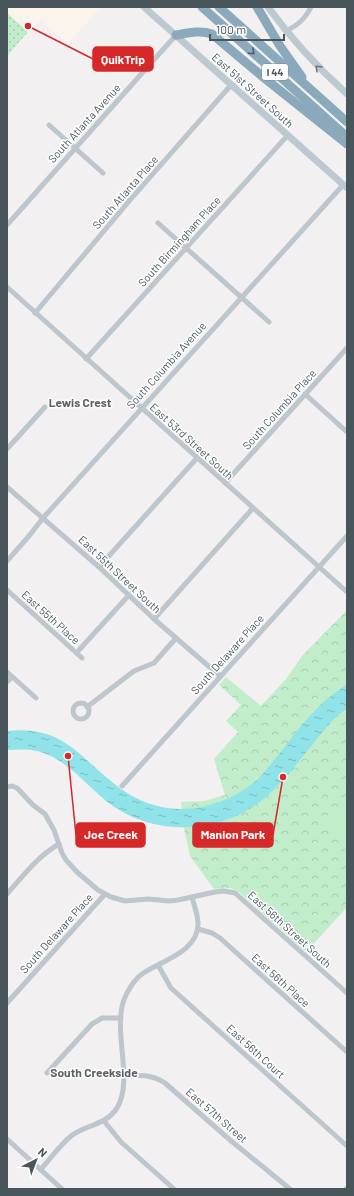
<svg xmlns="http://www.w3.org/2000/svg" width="354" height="1196" font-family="Barlow,sans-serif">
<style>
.commercial{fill:#fbf4ea}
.grass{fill:url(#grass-dots)}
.park{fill:url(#park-crowns)}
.pitch{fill:#c1edcb}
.water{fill:url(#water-ripples)}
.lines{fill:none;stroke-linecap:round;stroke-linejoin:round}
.street{stroke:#bcc6cc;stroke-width:5}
.secondary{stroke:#bcc9d0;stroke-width:7}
.highway{stroke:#8aaabc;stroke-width:9}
.oneway{stroke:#4f5e66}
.oneway2{stroke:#6b787f}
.labels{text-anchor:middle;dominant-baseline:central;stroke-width:3;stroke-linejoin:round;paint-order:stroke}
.shield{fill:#fff;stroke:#7f898d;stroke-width:1}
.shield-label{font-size:10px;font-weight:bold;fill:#48565c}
.street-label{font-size:11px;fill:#48565c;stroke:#fff}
.neighbourhood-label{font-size:12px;font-weight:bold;fill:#5c6164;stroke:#fff}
.leader{fill:none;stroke:#d62828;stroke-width:1.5}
.callout-dot{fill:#d62828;stroke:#fff;stroke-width:1.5}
.callout{fill:#d62828;stroke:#d62828;stroke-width:1.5}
.callout-label{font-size:12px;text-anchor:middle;font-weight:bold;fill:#fff}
</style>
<defs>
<pattern id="grass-dots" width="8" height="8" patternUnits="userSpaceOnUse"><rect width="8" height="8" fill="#c1edcb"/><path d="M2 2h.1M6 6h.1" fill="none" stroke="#a7cdb1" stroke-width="1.8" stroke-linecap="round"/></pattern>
<pattern id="park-crowns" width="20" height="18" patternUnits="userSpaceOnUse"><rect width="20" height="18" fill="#c1edcb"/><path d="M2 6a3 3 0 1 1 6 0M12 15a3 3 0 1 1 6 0" fill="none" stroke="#a7cdb1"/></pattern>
<pattern id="water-ripples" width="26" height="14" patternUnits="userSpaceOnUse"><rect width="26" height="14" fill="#90e3e8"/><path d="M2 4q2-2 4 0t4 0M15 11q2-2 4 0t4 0" fill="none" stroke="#78bbbf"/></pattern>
</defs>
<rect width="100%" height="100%" fill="#f2f0f0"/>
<path class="commercial" d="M 7,7 L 101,7 L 68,44 L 41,19 L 28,32 L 7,13 Z"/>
<path class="grass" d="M 7,13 L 28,32 L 7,56 Z"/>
<path class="park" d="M 347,610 L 347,907 L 307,951 L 305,951 L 240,893 L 231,888 L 214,889 L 190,856 L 184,828 L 181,802 L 205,801 L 225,795 L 214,759 L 238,732 L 226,721 L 241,705 L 219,685 L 226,677 L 261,706 L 286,679 L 302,656 Z"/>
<path class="pitch" d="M 344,803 L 347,807 L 347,852 L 322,819 Z"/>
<path class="water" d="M 347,685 L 347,709 C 335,716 326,728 317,739 C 296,764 277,793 248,810 C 205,835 150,833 110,804 C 85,785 64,754 31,750 C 23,749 15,750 7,750 L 7,731 C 63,725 78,756 117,786 C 161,820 215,815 257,780 C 287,749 308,707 347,685 Z"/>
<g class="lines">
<g class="street">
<path d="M 286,31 C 298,25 305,19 311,7"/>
<path d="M 49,125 L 103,173"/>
<path d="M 158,223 L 269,322"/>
<path d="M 7,225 L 176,35"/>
<path d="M 7,287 L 347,592"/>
<path d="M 35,313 L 130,200 L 231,85"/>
<path d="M 86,359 L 287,136"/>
<path d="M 305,394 L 347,432"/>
<path d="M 7,449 L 45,407"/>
<path d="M 225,483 L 347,348"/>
<path d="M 7,487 L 99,567 L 154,619 L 220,676"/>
<path d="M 7,561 L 29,536 L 43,518 L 343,185"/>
<path d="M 99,567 L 197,458"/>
<path d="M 7,590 L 82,658"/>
<path d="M 154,619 L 253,508"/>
<path d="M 79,650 L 129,595"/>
<path d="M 7,672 L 36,698"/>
<path d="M 7,682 L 12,677"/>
<circle cx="81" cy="711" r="8"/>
<path d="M 87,707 L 134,671 L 154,663 L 176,638"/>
<path d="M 122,786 L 347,536"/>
<path d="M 7,787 L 12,786 L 17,788 L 33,805 L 45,814 L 54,830 L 62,853 L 66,860 L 77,872 L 98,890 L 111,897 L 125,901 L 148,899 L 169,901 L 178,900 L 215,892 L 224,891 L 235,893 L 347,993"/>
<path d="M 7,894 C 23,876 38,856 59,844"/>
<path d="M 198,929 L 212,933 L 220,938 L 347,1052"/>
<path d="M 158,965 L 171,988 L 347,1146"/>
<path d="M 7,1003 L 105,894"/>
<path d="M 47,1073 L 92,1024 L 102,1018 L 121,1018"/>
<path d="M 123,1076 C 139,1075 151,1074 165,1083 L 230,1140 L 290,1189"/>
<path d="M 104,1121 L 121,1142 L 174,1189"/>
<path d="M 7,1139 L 62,1189"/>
<path d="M 41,1169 C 51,1158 60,1145 71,1136 C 87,1124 105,1126 117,1108 C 135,1078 110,1027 126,995 C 130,987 135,979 142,974 C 160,961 199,952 198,923 C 198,915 194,905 192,897"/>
<path d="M 346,1189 L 347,1188"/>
</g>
<g class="secondary">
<path d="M 144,7 L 347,188"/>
<path d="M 268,7 C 292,40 316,66 347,94"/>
</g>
<g class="highway">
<path d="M 202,7 L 346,136"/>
<path d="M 219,7 L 347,122"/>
<path d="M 257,7 L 280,46 L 302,77"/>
<path d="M 176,35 C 188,33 200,30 212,34 L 263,77 L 347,144"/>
</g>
</g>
<defs><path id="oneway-chevron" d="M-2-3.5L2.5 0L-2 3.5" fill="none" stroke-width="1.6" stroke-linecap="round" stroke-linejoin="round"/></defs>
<use class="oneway" href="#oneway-chevron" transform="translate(252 52) rotate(42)"/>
<use class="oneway2" href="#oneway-chevron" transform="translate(318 68) rotate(-136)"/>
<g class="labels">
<rect class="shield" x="262" y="64" width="26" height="16" rx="3"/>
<g class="shield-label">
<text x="275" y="72">I 44</text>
</g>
<g class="street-label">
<text transform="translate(253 90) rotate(42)">East 51st Street South</text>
<text transform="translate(84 123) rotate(-48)">South Atlanta Avenue</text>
<text transform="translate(125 192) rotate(-49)">South Atlanta Place</text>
<text transform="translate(179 241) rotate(-48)">South Birmingham Place</text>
<text transform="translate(166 365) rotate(-48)">South Columbia Avenue</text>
<text transform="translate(279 409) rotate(-48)">South Columbia Place</text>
<text transform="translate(192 441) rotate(42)">East 53rd Street South</text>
<text transform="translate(120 574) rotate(43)">East 55th Street South</text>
<text transform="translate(51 617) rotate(42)">East 55th Place</text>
<text transform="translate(227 654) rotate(-48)">South Delaware Place</text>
<text transform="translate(290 929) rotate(42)">East 56th Street South</text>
<text transform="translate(56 933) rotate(-48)">South Delaware Place</text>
<text transform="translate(281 980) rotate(42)">East 56th Place</text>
<text transform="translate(256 1051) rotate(42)">East 56th Court</text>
<text transform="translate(217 1115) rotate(41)">East 57th Street</text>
</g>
<g class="neighbourhood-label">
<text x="80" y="402">Lewis Crest</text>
<text x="94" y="1072">South Creekside</text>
</g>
</g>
<path class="leader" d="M28 26L93 59M283 777L273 835M68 756L76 835"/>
<g class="callout-dot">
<circle cx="28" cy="26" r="4"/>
<circle cx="283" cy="777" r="4"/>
<circle cx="68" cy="756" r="4"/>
</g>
<g class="callout">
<rect x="93" y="47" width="60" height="24" rx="4"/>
<rect x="193" y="823" width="80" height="24" rx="4"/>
<rect x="76" y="823" width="69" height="24" rx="4"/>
</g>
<g class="callout-label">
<text x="123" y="64">QuikTrip</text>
<text x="233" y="839">Manion Park</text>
<text x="111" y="839">Joe Creek</text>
</g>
<rect width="354" height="1196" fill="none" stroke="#48565c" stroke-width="16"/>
<g transform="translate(36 1160) rotate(42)" stroke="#ffffff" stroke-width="3" paint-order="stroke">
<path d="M0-3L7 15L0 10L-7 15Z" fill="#48565c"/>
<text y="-6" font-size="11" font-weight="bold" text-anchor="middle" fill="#48565c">N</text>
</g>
<path d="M210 34v6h74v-6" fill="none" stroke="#48565c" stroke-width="2"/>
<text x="216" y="34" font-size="12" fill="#48565c" stroke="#ffffff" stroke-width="3" paint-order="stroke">100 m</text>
</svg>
